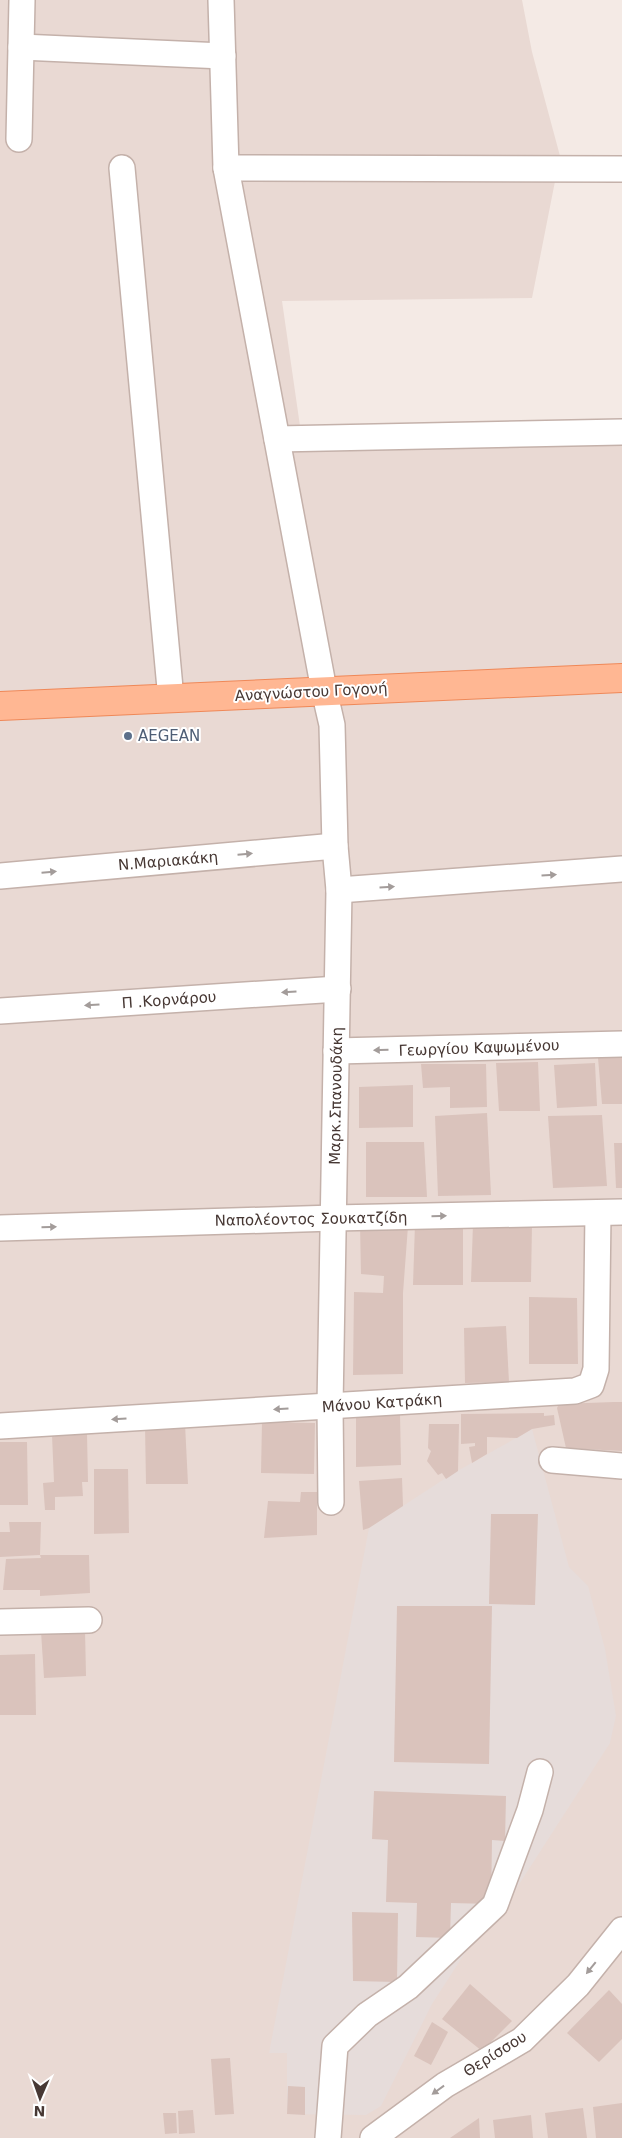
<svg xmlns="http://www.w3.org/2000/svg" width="622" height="2138" font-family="'DejaVu Sans',sans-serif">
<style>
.residential{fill:#e9d9d3}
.industrial{fill:#e6dcda}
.building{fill:#dac3bc}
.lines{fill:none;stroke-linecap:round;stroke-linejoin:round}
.minor-casing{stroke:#c4b1aa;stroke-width:28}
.major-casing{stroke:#ef8858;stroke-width:30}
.minor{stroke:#fff;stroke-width:25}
.major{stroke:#ffb793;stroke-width:28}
.oneway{fill:#a39c9a}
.service-dot{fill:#5c6f8a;stroke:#fff;stroke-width:2}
.labels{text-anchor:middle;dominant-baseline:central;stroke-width:4;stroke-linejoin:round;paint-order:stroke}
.street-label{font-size:15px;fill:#473834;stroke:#fff}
.service-label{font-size:15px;fill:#4e5e75;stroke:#fff;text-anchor:start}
</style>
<rect width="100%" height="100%" fill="#f4eae5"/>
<path class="residential" d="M 0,0 L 522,0 L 532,52 L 560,156 L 532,298 L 282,301 L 300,426 L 622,421 L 622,2138 L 0,2138 Z"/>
<path class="industrial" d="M 532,1429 L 569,1567 L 588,1586 L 605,1649 L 616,1716 L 610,1743 L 500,1914 L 472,1942 L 432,2004 L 381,2106 L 366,2115 L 287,2114 L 287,2053 L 269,2053 L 369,1528 L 452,1474 Z"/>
<g class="building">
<path d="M 622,1057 L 622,1104 L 602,1104 L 598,1058 Z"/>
<path d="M 538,1062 L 540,1111 L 499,1111 L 496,1063 Z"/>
<path d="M 595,1063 L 597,1106 L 557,1108 L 554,1065 Z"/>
<path d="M 421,1064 L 486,1064 L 487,1107 L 450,1108 L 450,1087 L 423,1088 Z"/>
<path d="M 413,1085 L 413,1127 L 359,1128 L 359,1087 Z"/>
<path d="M 487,1113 L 491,1195 L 438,1196 L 435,1116 Z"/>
<path d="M 602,1115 L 607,1186 L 553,1188 L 548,1116 Z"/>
<path d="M 366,1142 L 424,1142 L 427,1197 L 366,1197 Z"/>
<path d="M 614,1143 L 622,1143 L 622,1188 L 616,1188 Z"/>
<path d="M 360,1224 L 408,1226 L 403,1293 L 403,1374 L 353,1375 L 354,1292 L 383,1293 L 384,1276 L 361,1274 Z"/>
<path d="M 415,1224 L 463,1224 L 463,1285 L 413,1285 Z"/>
<path d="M 473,1224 L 532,1224 L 531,1282 L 471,1282 Z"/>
<path d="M 529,1297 L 577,1298 L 578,1364 L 529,1364 Z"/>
<path d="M 506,1326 L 509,1382 L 465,1383 L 464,1328 Z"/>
<path d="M 614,1402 L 622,1402 L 622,1451 L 566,1448 L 557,1408 L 559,1404 Z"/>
<path d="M 544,1413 L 544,1416 L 554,1415 L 555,1425 L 532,1429 L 517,1438 L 487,1437 L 487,1454 L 472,1463 L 469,1447 L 475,1446 L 475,1443 L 461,1444 L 461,1414 Z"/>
<path d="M 400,1414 L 401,1465 L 356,1467 L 356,1417 Z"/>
<path d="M 262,1422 L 315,1423 L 314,1474 L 261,1473 Z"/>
<path d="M 185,1424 L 188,1484 L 146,1484 L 145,1425 Z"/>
<path d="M 429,1424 L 459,1424 L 458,1471 L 446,1479 L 442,1473 L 438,1475 L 427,1461 L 431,1451 L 428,1448 Z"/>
<path d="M 87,1434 L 88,1482 L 82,1482 L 83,1496 L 55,1497 L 55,1510 L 45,1510 L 43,1483 L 54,1482 L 52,1435 Z"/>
<path d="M 0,1442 L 27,1442 L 28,1505 L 0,1505 Z"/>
<path d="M 94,1469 L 128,1469 L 129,1533 L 94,1534 Z"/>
<path d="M 402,1478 L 403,1506 L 369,1528 L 363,1530 L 359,1481 Z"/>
<path d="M 301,1492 L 317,1492 L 317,1535 L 264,1538 L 268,1501 L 300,1502 Z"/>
<path d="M 491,1514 L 538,1514 L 535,1605 L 489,1604 Z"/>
<path d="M 9,1522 L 41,1522 L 40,1555 L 0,1557 L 0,1532 L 10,1532 Z"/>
<path d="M 40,1555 L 89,1555 L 90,1593 L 40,1596 L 40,1590 L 3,1590 L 6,1559 L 41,1558 Z"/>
<path d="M 397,1606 L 492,1606 L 489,1764 L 394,1762 Z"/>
<path d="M 85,1630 L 86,1676 L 44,1678 L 41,1631 Z"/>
<path d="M 35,1654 L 36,1715 L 0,1715 L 0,1655 Z"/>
<path d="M 374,1791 L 506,1796 L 505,1841 L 492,1840 L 491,1904 L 451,1903 L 450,1938 L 416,1937 L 417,1903 L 386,1902 L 388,1840 L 372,1839 Z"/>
<path d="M 352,1912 L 398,1913 L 397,1982 L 353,1981 Z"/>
<path d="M 470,1984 L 512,2021 L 482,2051 L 442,2019 Z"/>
<path d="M 609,1990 L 622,2004 L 622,2039 L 599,2062 L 567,2033 Z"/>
<path d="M 432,2022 L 448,2032 L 431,2065 L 414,2056 Z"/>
<path d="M 230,2058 L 234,2114 L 215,2115 L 211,2059 Z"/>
<path d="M 288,2086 L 305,2087 L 305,2115 L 287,2114 Z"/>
<path d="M 622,2103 L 622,2138 L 596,2138 L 593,2107 Z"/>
<path d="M 583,2108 L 587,2138 L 548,2138 L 545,2113 Z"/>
<path d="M 193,2110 L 195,2133 L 179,2134 L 178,2111 Z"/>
<path d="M 163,2113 L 176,2113 L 177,2133 L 165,2134 Z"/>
<path d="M 531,2115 L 533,2138 L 495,2138 L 493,2120 Z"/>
<path d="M 479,2118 L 480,2138 L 450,2138 Z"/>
</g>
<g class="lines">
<g class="minor-casing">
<g id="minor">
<path d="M 221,0 L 226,168 L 324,690 L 332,725 L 335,846 L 339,890 L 330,1406 L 331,1502"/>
<path d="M 21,47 L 223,56"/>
<path d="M 19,139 L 22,0"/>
<path d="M 122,168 L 171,699"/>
<path d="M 226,168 L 622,169"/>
<path d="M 277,439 L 622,432"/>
<path d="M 0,876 L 335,846"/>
<path d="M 339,890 L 622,869"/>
<path d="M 0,1011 L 338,989"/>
<path d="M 336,1051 L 622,1044"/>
<path d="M 0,1228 L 334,1218 L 622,1212"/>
<path d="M 0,1426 L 575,1391 L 591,1385 L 596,1369 L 598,1213"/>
<path d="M 552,1460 L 622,1466"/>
<path d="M 0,1622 L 89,1620"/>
<path d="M 328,2138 L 335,2046 L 367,2015 L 408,1987 L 495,1905 L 530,1810 L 540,1772"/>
<path d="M 373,2138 L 445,2085 L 522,2040 L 578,1985 L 622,1930"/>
</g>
</g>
<g class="major-casing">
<path id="major" d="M 0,706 L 622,678"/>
</g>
<use href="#minor" class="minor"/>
<use href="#major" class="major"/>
</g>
<defs><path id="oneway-solid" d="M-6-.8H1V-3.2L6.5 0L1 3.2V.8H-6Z" transform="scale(1.25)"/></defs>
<g class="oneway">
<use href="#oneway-solid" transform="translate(245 854) rotate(-5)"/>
<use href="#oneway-solid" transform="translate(49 872) rotate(-5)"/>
<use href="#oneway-solid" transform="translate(549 875) rotate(-4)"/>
<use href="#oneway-solid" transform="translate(387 887) rotate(-4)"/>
<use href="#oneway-solid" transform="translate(289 992) rotate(176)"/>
<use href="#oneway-solid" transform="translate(92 1005) rotate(176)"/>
<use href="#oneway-solid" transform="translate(381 1050) rotate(178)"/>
<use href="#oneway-solid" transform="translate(439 1216) rotate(-1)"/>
<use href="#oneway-solid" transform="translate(49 1227) rotate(-2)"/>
<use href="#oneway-solid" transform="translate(281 1409) rotate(176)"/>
<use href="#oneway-solid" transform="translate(119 1419) rotate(176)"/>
<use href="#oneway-solid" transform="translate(591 1968) rotate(129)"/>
<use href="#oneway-solid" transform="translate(438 2090) rotate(144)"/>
</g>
<circle class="service-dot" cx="128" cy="736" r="5"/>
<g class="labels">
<g class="street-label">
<text transform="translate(311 692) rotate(-3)">Αναγνώστου Γογονή</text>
<text transform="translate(168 861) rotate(-5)">Ν.Μαριακάκη</text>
<text transform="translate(169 1000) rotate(-4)">Π .Κορνάρου</text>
<text transform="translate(479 1048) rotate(-2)">Γεωργίου Καψωμένου</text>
<text transform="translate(336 1096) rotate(-89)">Μαρκ.Σπανουδάκη</text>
<text transform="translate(311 1219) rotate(-1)">Ναπολέοντος Σουκατζίδη</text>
<text transform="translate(382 1403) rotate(-4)">Μάνου Κατράκη</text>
<text transform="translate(495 2054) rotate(-32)">Θερίσσου</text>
</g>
<g class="service-label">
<text x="138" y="736">AEGEAN</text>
</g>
</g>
<g transform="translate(40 2098) rotate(182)" stroke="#ffffff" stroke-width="4" paint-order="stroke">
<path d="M0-4L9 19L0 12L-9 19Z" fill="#473834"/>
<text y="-8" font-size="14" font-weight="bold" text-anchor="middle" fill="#473834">N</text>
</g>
</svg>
